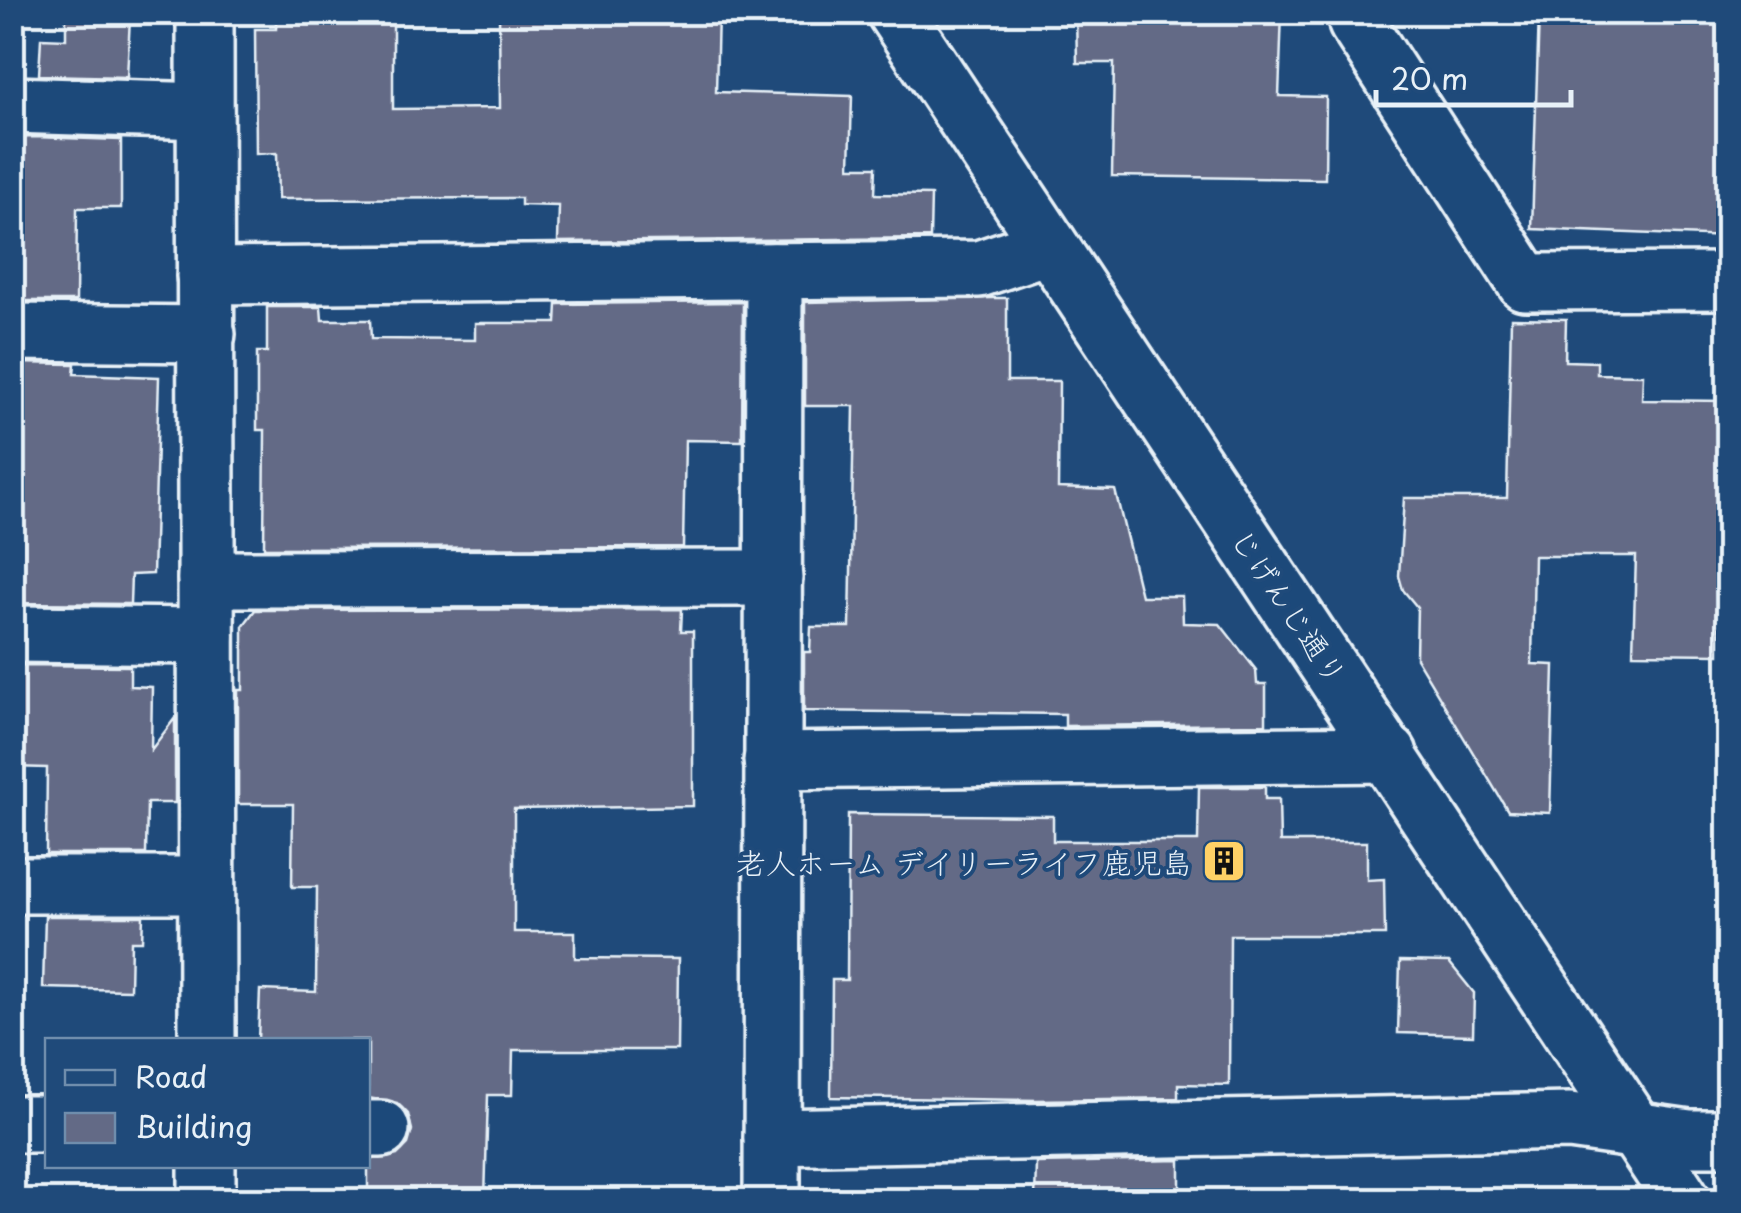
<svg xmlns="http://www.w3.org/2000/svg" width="1741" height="1213" font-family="'Playpen Sans','Klee One',sans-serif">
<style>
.building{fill:#636a86;stroke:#e8f1f8;stroke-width:2.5}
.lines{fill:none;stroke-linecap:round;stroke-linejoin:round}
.street-casing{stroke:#e8f1f8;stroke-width:62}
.secondary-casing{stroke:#e8f1f8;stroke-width:62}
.street{stroke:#1f4a7a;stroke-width:55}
.secondary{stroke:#1f4a7a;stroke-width:55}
.labels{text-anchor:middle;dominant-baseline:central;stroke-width:8;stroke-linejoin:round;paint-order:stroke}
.street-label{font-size:30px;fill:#e8f1f8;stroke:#1f4a7a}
.poi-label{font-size:30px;fill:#e8f1f8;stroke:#1f4a7a;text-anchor:end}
</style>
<rect width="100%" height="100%" fill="#1f4a7a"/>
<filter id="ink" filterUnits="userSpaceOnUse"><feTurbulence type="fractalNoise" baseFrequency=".01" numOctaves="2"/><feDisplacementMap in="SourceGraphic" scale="20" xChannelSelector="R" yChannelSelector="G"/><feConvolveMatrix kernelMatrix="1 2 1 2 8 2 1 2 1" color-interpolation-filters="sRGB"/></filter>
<g filter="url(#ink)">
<g class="building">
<path d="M 276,12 L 393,12 L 393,109 L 500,108 L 499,12 L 718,12 L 716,92 L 852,96 L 850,167 L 876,167 L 875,194 L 931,195 L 930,238 L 558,242 L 559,206 L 521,205 L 521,198 L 278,199 L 277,153 L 256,154 L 255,29 L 276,29 Z"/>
<path d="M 1076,12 L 1282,12 L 1279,96 L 1326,97 L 1325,179 L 1112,176 L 1114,63 L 1077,63 Z"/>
<path d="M 1539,12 L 1684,12 L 1684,20 L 1728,21 L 1728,237 L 1532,229 Z"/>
<path d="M 66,14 L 130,17 L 127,77 L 39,75 L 41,38 L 66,39 Z"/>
<path d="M 34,137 L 121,140 L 121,208 L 77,208 L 76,301 L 12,301 L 12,138 Z"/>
<path d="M 991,298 L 1007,298 L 1007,381 L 1059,381 L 1058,488 L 1115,490 L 1141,596 L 1182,596 L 1183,623 L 1220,624 L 1256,670 L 1257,684 L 1266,684 L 1266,724 L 1065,726 L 1065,714 L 804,711 L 804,652 L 810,652 L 811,627 L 850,627 L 854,406 L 805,406 L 805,302 Z"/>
<path d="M 743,302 L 742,441 L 685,440 L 683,547 L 264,548 L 265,430 L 257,430 L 257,352 L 267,352 L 267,307 L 321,307 L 322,320 L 370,320 L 371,339 L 475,340 L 475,323 L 556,323 L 557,304 Z"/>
<path d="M 1511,318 L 1566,319 L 1565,361 L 1597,362 L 1597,374 L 1643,375 L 1642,400 L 1728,401 L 1728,627 L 1719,627 L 1719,654 L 1633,653 L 1636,556 L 1534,556 L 1532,664 L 1554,665 L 1550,813 L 1508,811 L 1416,658 L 1417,607 L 1403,590 L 1399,576 L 1404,498 L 1507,498 Z"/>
<path d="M 12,363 L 75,364 L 74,374 L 159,377 L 153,574 L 131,575 L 130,604 L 12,603 Z"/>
<path d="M 682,609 L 681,631 L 693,631 L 693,806 L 514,809 L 514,932 L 575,932 L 575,958 L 678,959 L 677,1050 L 513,1050 L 512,1095 L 488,1095 L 485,1200 L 368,1200 L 368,1160 L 397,1155 L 408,1144 L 412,1130 L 408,1114 L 397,1103 L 368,1098 L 368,1040 L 258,1040 L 260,990 L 316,992 L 317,887 L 292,887 L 293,804 L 238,804 L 238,690 L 243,690 L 243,626 L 255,610 Z"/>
<path d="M 12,665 L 130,666 L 130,686 L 152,687 L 151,750 L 175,718 L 175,803 L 147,803 L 146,854 L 46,854 L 47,768 L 12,767 Z"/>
<path d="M 1199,787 L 1265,787 L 1265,799 L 1279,799 L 1280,842 L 1367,842 L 1367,880 L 1384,879 L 1385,935 L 1230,935 L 1229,1085 L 1178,1084 L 1178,1098 L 1037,1100 L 831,1097 L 832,980 L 847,980 L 848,814 L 1053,816 L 1053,841 L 1198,841 Z"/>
<path d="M 45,916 L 143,916 L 142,941 L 131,941 L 130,990 L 43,988 Z"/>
<path d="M 1400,961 L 1449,962 L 1474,993 L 1473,1035 L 1398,1033 Z"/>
<path d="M 1180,1160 L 1180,1200 L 1035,1200 L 1036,1163 Z"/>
</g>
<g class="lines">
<g class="street-casing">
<g id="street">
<path d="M 205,12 L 207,1040"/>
<path d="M 1357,12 L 1357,23 L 1525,282 L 1728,281"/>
<path d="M 12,105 L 205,111"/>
<path d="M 205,276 L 979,269 L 1049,245"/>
<path d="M 12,332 L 207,334"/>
<path d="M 206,579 L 774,578"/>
<path d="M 12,634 L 206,636"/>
<path d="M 772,761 L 1389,754"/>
<path d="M 12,885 L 206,885"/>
<path d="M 12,1124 L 48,1124"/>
<path d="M 368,1129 L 381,1129"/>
<path d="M 772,1137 L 1570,1121 L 1689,1138 L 1728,1138"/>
<path d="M 207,1166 L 207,1200"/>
<path d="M 772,1200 L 774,271"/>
</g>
</g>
<g class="secondary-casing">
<path id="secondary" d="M 895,12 L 1682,1200"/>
</g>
<use href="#street" class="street"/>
<use href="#secondary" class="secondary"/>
</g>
</g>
<defs>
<g id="building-square" transform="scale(2.25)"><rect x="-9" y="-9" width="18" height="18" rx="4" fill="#ffd166" stroke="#1f4a7a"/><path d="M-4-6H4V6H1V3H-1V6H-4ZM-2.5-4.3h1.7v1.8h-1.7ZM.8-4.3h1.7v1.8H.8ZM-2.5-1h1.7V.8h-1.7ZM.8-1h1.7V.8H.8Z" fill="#111"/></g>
</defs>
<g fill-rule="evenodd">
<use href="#building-square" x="1224" y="861"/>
</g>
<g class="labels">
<g class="street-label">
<text transform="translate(1290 606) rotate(56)">じげんじ通り</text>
</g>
<g class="poi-label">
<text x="1192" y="861">老人ホーム デイリーライフ鹿児島</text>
</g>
</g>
<rect width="1741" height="1213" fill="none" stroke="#1f4a7a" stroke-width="50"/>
<rect x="25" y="25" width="1691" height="1163" fill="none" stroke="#e8f1f8" stroke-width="4" filter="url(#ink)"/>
<rect x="45" y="1038" width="325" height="130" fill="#1f4a7a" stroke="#6f8dac" stroke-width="2.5"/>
<rect x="65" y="1070" width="50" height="15" fill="#1f4a7a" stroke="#6f8dac" stroke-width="2.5"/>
<text x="135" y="1088" font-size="30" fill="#e8f1f8">Road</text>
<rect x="65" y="1113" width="50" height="30" fill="#636a86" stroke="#6f8dac" stroke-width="2.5"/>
<text x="135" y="1138" font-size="30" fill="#e8f1f8">Building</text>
<path d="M1376 90v15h195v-15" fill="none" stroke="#e8f1f8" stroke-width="5"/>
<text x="1391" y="90" font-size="30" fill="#e8f1f8" stroke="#1f4a7a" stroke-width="8" paint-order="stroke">20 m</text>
</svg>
